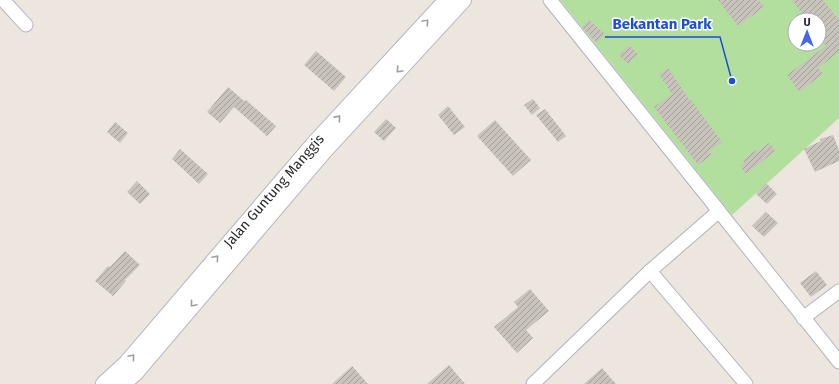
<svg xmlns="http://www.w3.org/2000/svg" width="839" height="384" font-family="'Fira Sans',sans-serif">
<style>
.grass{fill:#b3df9e;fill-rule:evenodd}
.building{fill:url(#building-hatch)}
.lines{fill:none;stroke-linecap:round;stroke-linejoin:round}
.minor-casing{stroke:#b1b4be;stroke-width:15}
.tertiary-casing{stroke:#b1b4be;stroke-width:18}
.minor{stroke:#fff;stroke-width:13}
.tertiary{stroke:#fff;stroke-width:16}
.oneway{stroke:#a0a0a0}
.labels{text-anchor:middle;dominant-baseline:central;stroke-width:3;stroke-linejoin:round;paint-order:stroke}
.street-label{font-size:14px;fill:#2b2b2b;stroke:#fff}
.leader{fill:none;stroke:#1d4ed8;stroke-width:1.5}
.callout-dot{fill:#1d4ed8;stroke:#fff;stroke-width:1.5}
.callout-label{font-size:15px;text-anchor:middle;font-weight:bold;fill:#1d4ed8;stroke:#fff;stroke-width:3;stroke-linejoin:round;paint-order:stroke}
</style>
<defs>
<pattern id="building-hatch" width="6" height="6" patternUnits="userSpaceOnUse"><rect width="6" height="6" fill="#c8c4bc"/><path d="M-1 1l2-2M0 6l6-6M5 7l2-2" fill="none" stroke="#a39f99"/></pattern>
</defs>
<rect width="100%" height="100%" fill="#ece6de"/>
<path class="grass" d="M 560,0 L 839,0 L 839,118 L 732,215 ZM 795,20 L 819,20 L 819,44 L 795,44 Z"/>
<g class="building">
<path d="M 718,0 L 758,0 L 764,7 L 738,26 Z"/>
<path d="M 792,0 L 823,0 L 839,20 L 839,52 L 818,68 L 823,74 L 799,92 L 787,75 L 826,46 L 819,37 L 819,20 L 807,20 Z"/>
<path d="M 589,20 L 605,34 L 597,43 L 582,27 Z"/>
<path d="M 629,45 L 638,54 L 628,64 L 619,55 Z"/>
<path d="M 316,51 L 346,77 L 334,91 L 304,65 Z"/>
<path d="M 668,68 L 690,101 L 691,100 L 722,142 L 709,151 L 712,155 L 698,165 L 654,107 L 672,94 L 659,74 Z"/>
<path d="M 228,87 L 244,101 L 246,100 L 276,126 L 267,136 L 234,107 L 220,123 L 207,112 Z"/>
<path d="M 533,99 L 540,108 L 532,115 L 524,105 Z"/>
<path d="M 448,106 L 465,127 L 454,135 L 438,115 Z"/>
<path d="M 545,109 L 566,136 L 558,142 L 536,115 Z"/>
<path d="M 386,119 L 396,128 L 384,141 L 374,132 Z"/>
<path d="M 495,120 L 531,160 L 513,176 L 477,136 Z"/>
<path d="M 115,122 L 128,133 L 120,143 L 107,132 Z"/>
<path d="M 833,135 L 839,150 L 839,161 L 815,172 L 804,149 L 821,141 L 820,139 Z"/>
<path d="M 769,143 L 775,151 L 746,174 L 740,166 L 745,163 L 743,160 L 756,150 L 757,152 Z"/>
<path d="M 180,149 L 208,174 L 199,184 L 172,159 Z"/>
<path d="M 137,181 L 150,194 L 140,204 L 127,192 Z"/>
<path d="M 766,183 L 777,194 L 767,204 L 756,194 Z"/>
<path d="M 766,212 L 778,223 L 764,237 L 752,226 Z"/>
<path d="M 125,251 L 140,265 L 125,280 L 126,281 L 113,296 L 95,281 L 108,266 L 110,267 Z"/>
<path d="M 816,271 L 827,285 L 811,297 L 800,283 Z"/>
<path d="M 530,289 L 549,311 L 526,330 L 533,338 L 517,353 L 494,327 L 518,307 L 514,302 Z"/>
<path d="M 449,365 L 465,384 L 427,384 Z"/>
<path d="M 352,366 L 368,384 L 332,384 Z"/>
<path d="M 602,368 L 616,384 L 584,384 Z"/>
</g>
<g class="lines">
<g class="minor-casing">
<g id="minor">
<path d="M 3,0 L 26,25"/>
<path d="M 714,205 L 839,362"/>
<path d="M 650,271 L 746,384"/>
<path d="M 803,318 L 839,291"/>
<path d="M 533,384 L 650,271 L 719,211 L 550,0"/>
</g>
</g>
<g class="tertiary-casing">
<g id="tertiary">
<path d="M 104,384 L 126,364 L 315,143 L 447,0"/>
<path d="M 122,384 L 135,373 L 324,151 L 463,0"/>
</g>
</g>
<use href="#minor" class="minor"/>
<use href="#tertiary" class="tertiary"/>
</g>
<defs><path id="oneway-chevron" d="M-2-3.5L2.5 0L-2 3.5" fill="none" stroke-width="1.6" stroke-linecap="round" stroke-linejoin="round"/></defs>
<g class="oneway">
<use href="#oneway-chevron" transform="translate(426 22) rotate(-47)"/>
<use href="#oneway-chevron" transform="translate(399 70) rotate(133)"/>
<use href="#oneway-chevron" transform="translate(338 118) rotate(-48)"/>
<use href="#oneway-chevron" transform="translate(216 258) rotate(-49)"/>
<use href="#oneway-chevron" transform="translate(193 304) rotate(130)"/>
<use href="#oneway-chevron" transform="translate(132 357) rotate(-50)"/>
</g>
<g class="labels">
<g class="street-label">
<text transform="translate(274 191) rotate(-49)">Jalan Guntung Manggis</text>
</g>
</g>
<path class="leader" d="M732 81L720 37H605"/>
<circle class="callout-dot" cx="732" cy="81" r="4"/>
<g class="callout-label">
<text x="662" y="29">Bekantan Park</text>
</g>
<g transform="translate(807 32)"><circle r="19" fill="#ffffff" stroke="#aaaaaa"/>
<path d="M0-3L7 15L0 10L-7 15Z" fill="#4865ef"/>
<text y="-6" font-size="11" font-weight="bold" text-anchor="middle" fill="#2b2b2b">U</text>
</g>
</svg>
